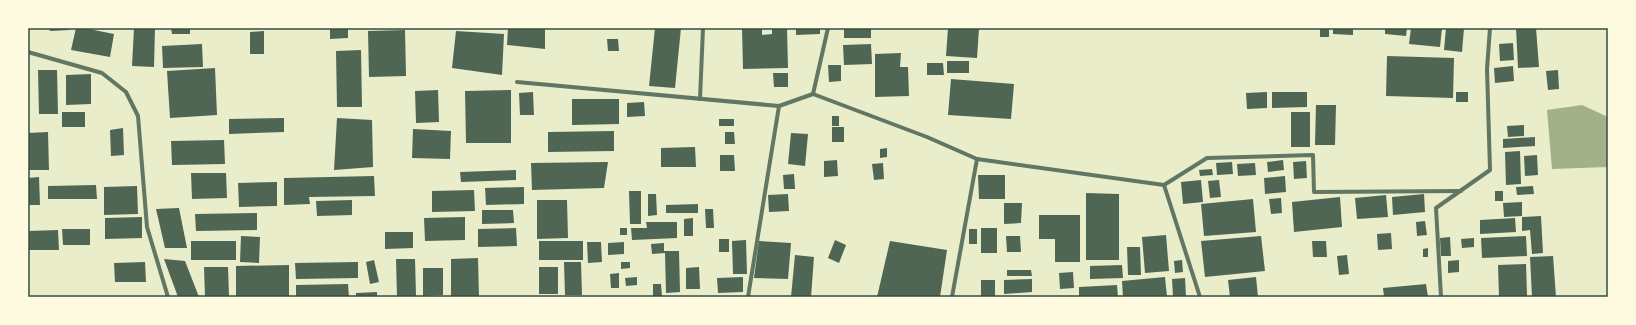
<svg xmlns="http://www.w3.org/2000/svg" width="1636" height="325" font-family="'Fira Sans Condensed',sans-serif">
<style>
.water{fill:#a3b18a}
.building{fill:#4f6655}
.lines{fill:none;stroke-linecap:round;stroke-linejoin:round}
.minor{stroke:#617663;stroke-width:4}
.neatline{fill:none;stroke:#344e41;stroke-width:1.5}
</style>
<rect width="100%" height="100%" fill="#e9edc9"/>
<path class="water" d="M 1582,105 L 1608,117 L 1608,167 L 1552,169 L 1547,110 Z"/>
<g class="building">
<path d="M 49,28 L 69,28 L 69,30 L 50,31 Z"/>
<path d="M 76,28 L 84,28 L 114,34 L 110,57 L 71,50 Z"/>
<path d="M 134,28 L 155,28 L 154,67 L 132,66 Z"/>
<path d="M 171,28 L 190,28 L 190,34 L 172,34 Z"/>
<path d="M 330,28 L 348,28 L 348,38 L 330,39 Z"/>
<path d="M 508,28 L 545,28 L 545,49 L 507,45 Z"/>
<path d="M 655,28 L 681,28 L 675,88 L 649,86 Z"/>
<path d="M 742,28 L 762,28 L 762,35 L 772,34 L 772,28 L 787,28 L 788,68 L 743,69 Z"/>
<path d="M 796,28 L 820,28 L 820,34 L 796,35 Z"/>
<rect x="844" y="28" width="27" height="10"/>
<path d="M 948,28 L 979,28 L 977,58 L 946,56 Z"/>
<rect x="1320" y="28" width="9" height="9"/>
<path d="M 1333,28 L 1353,28 L 1353,35 L 1333,34 Z"/>
<path d="M 1385,28 L 1407,28 L 1406,36 L 1385,34 Z"/>
<path d="M 1411,28 L 1442,28 L 1440,47 L 1409,44 Z"/>
<path d="M 1446,28 L 1464,28 L 1462,52 L 1444,50 Z"/>
<path d="M 1516,28 L 1536,28 L 1539,67 L 1518,68 Z"/>
<path d="M 405,30 L 406,76 L 369,77 L 368,31 Z"/>
<path d="M 264,31 L 264,54 L 250,54 L 250,32 Z"/>
<path d="M 456,31 L 504,34 L 502,75 L 452,68 Z"/>
<path d="M 607,39 L 618,39 L 619,51 L 608,51 Z"/>
<path d="M 1513,43 L 1514,60 L 1500,61 L 1499,44 Z"/>
<path d="M 202,44 L 203,67 L 163,68 L 162,46 Z"/>
<path d="M 871,44 L 872,64 L 844,65 L 843,45 Z"/>
<path d="M 361,50 L 362,107 L 337,107 L 336,51 Z"/>
<path d="M 901,53 L 900,67 L 908,67 L 909,96 L 875,97 L 875,54 Z"/>
<path d="M 1387,56 L 1454,58 L 1453,98 L 1386,96 Z"/>
<rect x="947" y="61" width="22" height="12"/>
<path d="M 927,63 L 943,63 L 944,75 L 927,75 Z"/>
<path d="M 828,65 L 841,65 L 841,81 L 829,82 Z"/>
<path d="M 1513,66 L 1514,81 L 1495,83 L 1494,68 Z"/>
<path d="M 215,68 L 217,115 L 170,118 L 167,71 Z"/>
<path d="M 38,70 L 57,70 L 58,114 L 39,114 Z"/>
<path d="M 1558,70 L 1559,89 L 1548,90 L 1546,71 Z"/>
<path d="M 773,73 L 788,73 L 788,87 L 774,87 Z"/>
<path d="M 91,74 L 91,104 L 66,105 L 66,75 Z"/>
<path d="M 951,79 L 1014,84 L 1011,119 L 948,115 Z"/>
<path d="M 438,90 L 439,122 L 416,123 L 415,91 Z"/>
<path d="M 511,90 L 511,143 L 466,143 L 465,91 Z"/>
<path d="M 533,92 L 534,115 L 520,115 L 519,93 Z"/>
<path d="M 1267,92 L 1267,108 L 1247,109 L 1246,93 Z"/>
<path d="M 1272,92 L 1307,92 L 1307,107 L 1272,108 Z"/>
<rect x="1456" y="92" width="12" height="10"/>
<path d="M 572,99 L 619,99 L 619,124 L 572,125 Z"/>
<path d="M 644,102 L 645,116 L 627,117 L 627,103 Z"/>
<path d="M 1316,105 L 1336,105 L 1335,145 L 1315,145 Z"/>
<rect x="62" y="112" width="23" height="15"/>
<rect x="1291" y="112" width="19" height="35"/>
<rect x="832" y="116" width="7" height="10"/>
<path d="M 284,118 L 284,132 L 229,134 L 229,119 Z"/>
<path d="M 337,118 L 372,120 L 373,167 L 334,170 Z"/>
<rect x="719" y="119" width="15" height="7"/>
<path d="M 1524,125 L 1524,136 L 1508,137 L 1507,126 Z"/>
<rect x="832" y="127" width="12" height="15"/>
<path d="M 123,128 L 124,155 L 111,156 L 110,130 Z"/>
<path d="M 413,129 L 451,131 L 450,159 L 412,158 Z"/>
<path d="M 614,131 L 614,151 L 548,152 L 548,132 Z"/>
<path d="M 48,132 L 49,170 L 28,170 L 28,133 Z"/>
<path d="M 725,132 L 734,132 L 735,144 L 725,144 Z"/>
<path d="M 791,133 L 808,134 L 805,166 L 788,164 Z"/>
<path d="M 1535,137 L 1535,146 L 1503,148 L 1503,139 Z"/>
<path d="M 224,140 L 225,164 L 172,165 L 171,141 Z"/>
<path d="M 695,147 L 696,167 L 661,167 L 661,148 Z"/>
<path d="M 887,148 L 887,157 L 880,158 L 880,149 Z"/>
<path d="M 1520,151 L 1521,184 L 1506,185 L 1505,152 Z"/>
<path d="M 720,155 L 734,155 L 735,171 L 720,171 Z"/>
<path d="M 1537,155 L 1538,175 L 1525,176 L 1524,156 Z"/>
<path d="M 837,160 L 838,176 L 824,177 L 824,161 Z"/>
<path d="M 1283,160 L 1284,170 L 1268,172 L 1267,162 Z"/>
<path d="M 1306,161 L 1307,178 L 1294,179 L 1293,162 Z"/>
<path d="M 608,162 L 604,188 L 532,190 L 531,163 Z"/>
<path d="M 1232,162 L 1233,174 L 1217,175 L 1216,163 Z"/>
<path d="M 883,163 L 884,179 L 874,180 L 872,164 Z"/>
<path d="M 1255,163 L 1256,175 L 1238,176 L 1237,164 Z"/>
<path d="M 1212,169 L 1213,175 L 1200,176 L 1199,170 Z"/>
<path d="M 516,170 L 516,180 L 461,182 L 460,172 Z"/>
<path d="M 191,173 L 226,173 L 227,198 L 192,199 Z"/>
<path d="M 794,174 L 795,189 L 784,189 L 783,175 Z"/>
<path d="M 978,175 L 1005,175 L 1005,199 L 979,199 Z"/>
<path d="M 374,176 L 375,196 L 309,197 L 310,204 L 284,205 L 284,178 Z"/>
<path d="M 1285,176 L 1286,192 L 1265,194 L 1264,178 Z"/>
<path d="M 39,177 L 40,205 L 28,205 L 28,178 Z"/>
<path d="M 1201,180 L 1203,202 L 1183,204 L 1181,182 Z"/>
<path d="M 1219,180 L 1221,197 L 1210,198 L 1208,181 Z"/>
<path d="M 277,182 L 277,206 L 239,207 L 238,183 Z"/>
<path d="M 96,185 L 97,199 L 48,199 L 48,186 Z"/>
<path d="M 137,186 L 138,214 L 104,215 L 104,187 Z"/>
<path d="M 1533,186 L 1534,194 L 1517,195 L 1516,187 Z"/>
<path d="M 524,187 L 524,204 L 486,205 L 485,188 Z"/>
<path d="M 474,190 L 475,211 L 432,212 L 432,191 Z"/>
<path d="M 629,191 L 641,191 L 641,224 L 630,224 Z"/>
<rect x="1495" y="191" width="8" height="10"/>
<path d="M 1086,193 L 1119,194 L 1119,260 L 1086,260 Z"/>
<path d="M 648,194 L 656,194 L 657,215 L 648,216 Z"/>
<path d="M 788,194 L 789,211 L 769,212 L 768,195 Z"/>
<path d="M 1424,194 L 1425,212 L 1393,215 L 1392,197 Z"/>
<path d="M 1386,195 L 1388,217 L 1357,219 L 1355,198 Z"/>
<path d="M 1340,197 L 1342,227 L 1294,232 L 1292,202 Z"/>
<path d="M 1281,198 L 1282,213 L 1271,214 L 1269,199 Z"/>
<path d="M 1253,199 L 1256,232 L 1204,236 L 1201,204 Z"/>
<path d="M 352,200 L 352,215 L 317,216 L 316,201 Z"/>
<path d="M 537,200 L 567,200 L 568,238 L 537,239 Z"/>
<path d="M 1522,202 L 1522,216 L 1504,217 L 1503,203 Z"/>
<path d="M 1004,203 L 1022,203 L 1021,223 L 1004,224 Z"/>
<path d="M 698,204 L 698,213 L 666,213 L 666,205 Z"/>
<path d="M 179,208 L 187,248 L 165,248 L 156,209 Z"/>
<path d="M 705,209 L 713,209 L 714,228 L 706,228 Z"/>
<path d="M 482,210 L 513,210 L 514,223 L 482,224 Z"/>
<path d="M 257,213 L 257,230 L 196,231 L 195,214 Z"/>
<path d="M 1039,215 L 1080,215 L 1080,262 L 1055,262 L 1055,239 L 1039,239 Z"/>
<path d="M 1541,216 L 1543,253 L 1532,254 L 1530,230 L 1522,231 L 1522,217 Z"/>
<path d="M 142,217 L 142,238 L 105,239 L 105,218 Z"/>
<path d="M 465,217 L 465,240 L 425,241 L 424,218 Z"/>
<path d="M 693,218 L 693,236 L 684,236 L 684,219 Z"/>
<path d="M 1515,218 L 1516,232 L 1480,234 L 1480,220 Z"/>
<path d="M 1425,221 L 1427,235 L 1417,236 L 1416,222 Z"/>
<path d="M 646,222 L 677,222 L 677,238 L 632,240 L 631,228 L 647,228 Z"/>
<path d="M 516,228 L 517,246 L 478,247 L 478,229 Z"/>
<rect x="620" y="228" width="7" height="7"/>
<rect x="981" y="228" width="16" height="25"/>
<path d="M 62,229 L 90,229 L 90,245 L 63,245 Z"/>
<rect x="969" y="229" width="8" height="15"/>
<path d="M 58,230 L 59,250 L 28,250 L 28,231 Z"/>
<path d="M 385,232 L 413,232 L 413,248 L 385,249 Z"/>
<path d="M 1391,233 L 1392,249 L 1378,250 L 1377,234 Z"/>
<path d="M 1166,235 L 1169,271 L 1145,273 L 1142,237 Z"/>
<path d="M 241,236 L 260,237 L 259,263 L 240,262 Z"/>
<path d="M 1006,236 L 1020,236 L 1021,252 L 1007,252 Z"/>
<path d="M 1261,236 L 1265,271 L 1205,277 L 1201,241 Z"/>
<path d="M 1526,236 L 1527,256 L 1482,258 L 1481,238 Z"/>
<path d="M 1450,237 L 1451,256 L 1441,256 L 1440,238 Z"/>
<path d="M 1474,238 L 1474,247 L 1462,248 L 1461,239 Z"/>
<rect x="719" y="239" width="10" height="13"/>
<path d="M 746,240 L 747,274 L 733,274 L 732,241 Z"/>
<path d="M 835,240 L 846,245 L 839,263 L 828,258 Z"/>
<rect x="191" y="241" width="45" height="19"/>
<rect x="539" y="241" width="44" height="19"/>
<path d="M 759,241 L 791,243 L 788,279 L 754,278 Z"/>
<path d="M 890,241 L 947,250 L 940,297 L 877,297 Z"/>
<path d="M 1312,241 L 1326,241 L 1327,257 L 1313,257 Z"/>
<path d="M 587,242 L 601,242 L 602,262 L 588,263 Z"/>
<path d="M 624,242 L 624,254 L 608,255 L 608,243 Z"/>
<path d="M 664,243 L 664,251 L 679,251 L 680,292 L 666,293 L 665,253 L 652,254 L 651,244 Z"/>
<path d="M 1127,247 L 1140,247 L 1141,275 L 1128,275 Z"/>
<path d="M 1428,248 L 1428,257 L 1423,257 L 1423,249 Z"/>
<path d="M 795,255 L 814,257 L 811,297 L 791,297 Z"/>
<path d="M 1347,255 L 1349,274 L 1339,275 L 1337,256 Z"/>
<path d="M 1553,256 L 1556,297 L 1532,297 L 1530,257 Z"/>
<path d="M 478,258 L 479,297 L 451,297 L 451,259 Z"/>
<path d="M 164,259 L 185,261 L 199,297 L 178,297 Z"/>
<path d="M 396,259 L 415,259 L 416,296 L 397,297 Z"/>
<path d="M 374,260 L 379,282 L 370,284 L 366,262 Z"/>
<path d="M 1182,260 L 1183,272 L 1175,273 L 1174,261 Z"/>
<path d="M 1459,260 L 1459,272 L 1448,273 L 1448,261 Z"/>
<path d="M 145,262 L 146,282 L 115,282 L 114,263 Z"/>
<path d="M 358,262 L 358,278 L 296,279 L 295,263 Z"/>
<path d="M 564,262 L 581,262 L 582,295 L 565,295 Z"/>
<path d="M 621,262 L 630,262 L 630,268 L 621,269 Z"/>
<path d="M 1526,264 L 1527,296 L 1499,297 L 1498,265 Z"/>
<path d="M 289,265 L 289,297 L 236,297 L 236,266 Z"/>
<path d="M 1122,265 L 1123,278 L 1090,279 L 1090,266 Z"/>
<path d="M 204,267 L 228,267 L 229,296 L 205,297 Z"/>
<rect x="539" y="267" width="19" height="27"/>
<path d="M 699,267 L 700,289 L 686,289 L 686,268 Z"/>
<path d="M 423,268 L 443,268 L 443,295 L 423,296 Z"/>
<path d="M 1007,270 L 1031,270 L 1032,276 L 1007,276 Z"/>
<path d="M 1073,272 L 1074,288 L 1060,289 L 1059,273 Z"/>
<path d="M 619,273 L 619,288 L 611,288 L 610,274 Z"/>
<path d="M 637,277 L 637,285 L 626,286 L 625,278 Z"/>
<path d="M 743,277 L 743,292 L 718,293 L 717,278 Z"/>
<path d="M 1165,277 L 1167,297 L 1123,297 L 1122,281 Z"/>
<path d="M 1256,277 L 1258,297 L 1230,297 L 1228,280 Z"/>
<path d="M 1185,278 L 1186,297 L 1173,297 L 1172,279 Z"/>
<path d="M 1032,279 L 1032,292 L 1004,294 L 1004,280 Z"/>
<rect x="981" y="280" width="14" height="17"/>
<path d="M 348,284 L 349,297 L 296,297 L 296,285 Z"/>
<path d="M 653,284 L 661,284 L 662,297 L 653,297 Z"/>
<path d="M 1426,284 L 1428,297 L 1384,297 L 1383,288 Z"/>
<path d="M 1117,285 L 1118,297 L 1079,297 L 1079,287 Z"/>
<path d="M 377,292 L 377,297 L 356,297 L 356,293 Z"/>
</g>
<g class="lines">
<g class="minor">
<path d="M 28,52 L 102,73 L 126,92 L 138,116 L 147,227 L 168,297"/>
<path d="M 517,82 L 779,106"/>
<path d="M 813,94 L 927,137 L 977,159 L 1164,185 L 1200,297"/>
<path d="M 700,99 L 703,28"/>
<path d="M 1164,185 L 1207,158 L 1313,155 L 1314,192 L 1461,191"/>
<path d="M 748,297 L 779,106 L 813,94 L 828,28"/>
<path d="M 952,297 L 977,159"/>
<path d="M 1441,297 L 1436,208 L 1490,170 L 1487,69 L 1490,28"/>
</g>
</g>
<rect width="1636" height="325" fill="none" stroke="#fefae0" stroke-width="58"/>
<rect x="29" y="29" width="1578" height="267" class="neatline"/>
</svg>
